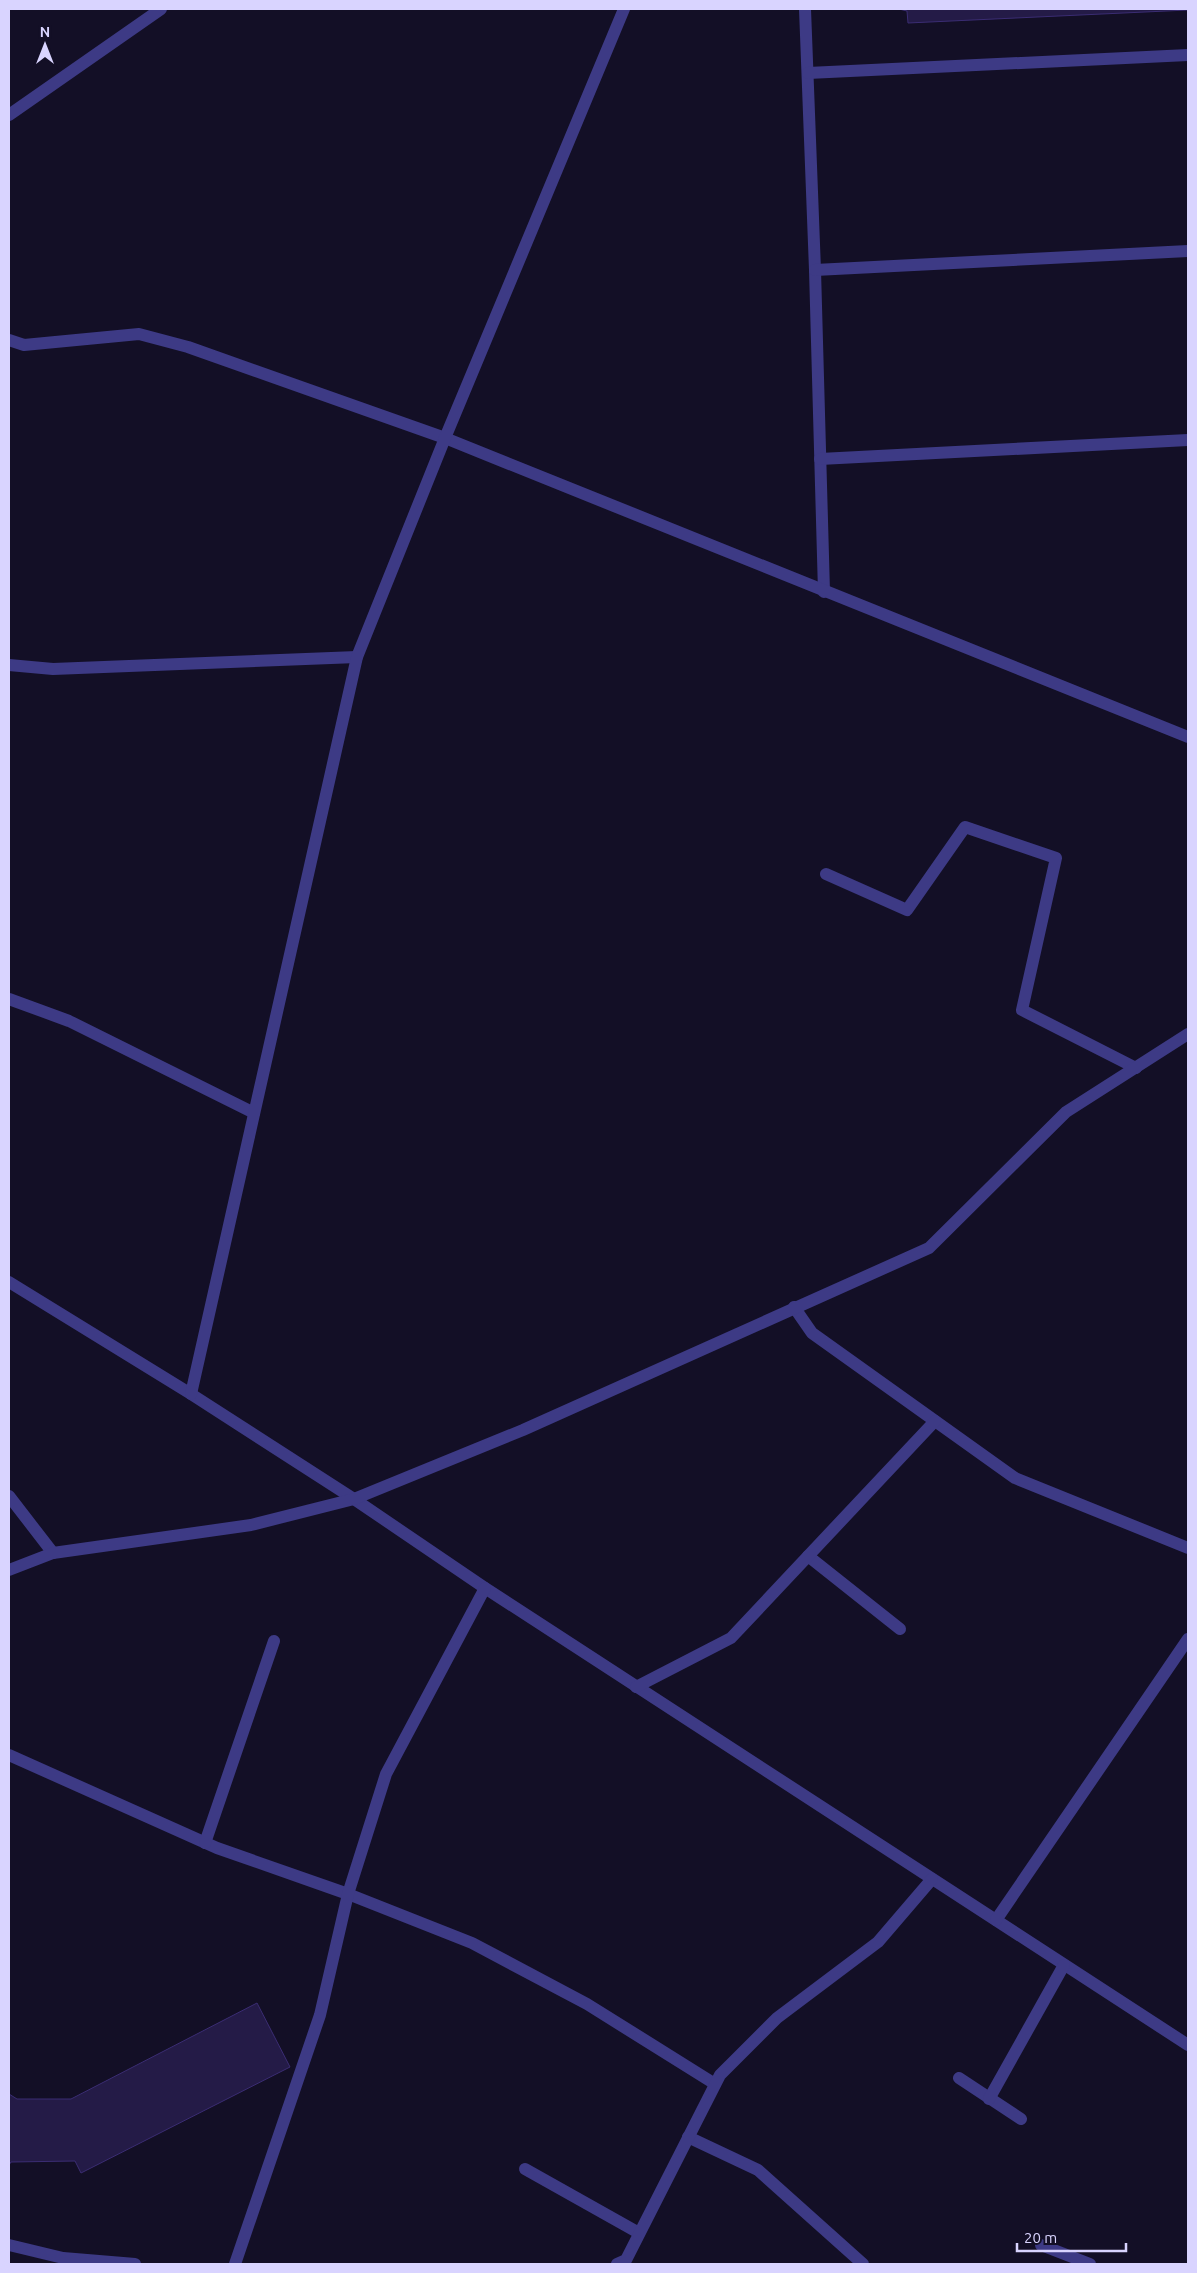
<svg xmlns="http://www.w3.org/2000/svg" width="1197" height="2273" font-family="Ubuntu,sans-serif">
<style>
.building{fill:#241b47;stroke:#3b2d73}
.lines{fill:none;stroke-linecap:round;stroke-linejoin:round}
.minor{stroke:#3d3a85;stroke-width:12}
</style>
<rect width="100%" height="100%" fill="#130f26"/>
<g class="building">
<path d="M 899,9 L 1188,9 L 1188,10 L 908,23 L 907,11 Z"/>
<path d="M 257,2003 L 290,2067 L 81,2173 L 75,2161 L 11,2162 L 9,2165 L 9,2094 L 17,2099 L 71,2099 Z"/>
</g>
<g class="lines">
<g class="minor">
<path d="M 805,9 L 815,270 L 824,592"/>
<path d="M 808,73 L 1188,55"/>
<path d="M 9,115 L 161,9"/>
<path d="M 815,270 L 1188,251"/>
<path d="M 9,340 L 24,345 L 139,334 L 188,347 L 445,438 L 1188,737"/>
<path d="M 820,459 L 1188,440"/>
<path d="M 9,665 L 53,669 L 357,657"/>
<path d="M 826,874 L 907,910 L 965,827 L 1056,858 L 1022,1010 L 1136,1068"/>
<path d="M 9,999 L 69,1021 L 254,1113"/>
<path d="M 9,1282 L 191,1394 L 354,1499 L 485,1588 L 1188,2045"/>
<path d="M 794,1307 L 812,1333 L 1015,1478 L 1188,1548"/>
<path d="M 191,1394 L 357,657 L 445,438 L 624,9"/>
<path d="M 9,1496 L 53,1553"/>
<path d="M 808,1556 L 900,1629"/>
<path d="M 9,1570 L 53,1553 L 251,1525 L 354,1499 L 523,1430 L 929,1248 L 1066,1112 L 1188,1034"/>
<path d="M 636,1687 L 731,1638 L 935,1421"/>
<path d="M 9,1755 L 217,1848 L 348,1894 L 472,1943 L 587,2004 L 715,2084"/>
<path d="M 205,1843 L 274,1641"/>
<path d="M 996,1920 L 1188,1639"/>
<path d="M 959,2078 L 1021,2119"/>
<path d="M 989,2099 L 1064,1965"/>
<path d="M 688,2137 L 758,2170 L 863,2264"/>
<path d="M 525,2169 L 639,2233"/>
<path d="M 9,2245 L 63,2258 L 135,2264"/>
<path d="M 1041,2245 L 1090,2264"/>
<path d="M 235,2264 L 320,2015 L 348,1894 L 386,1774 L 485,1588"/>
<path d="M 617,2264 L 626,2260 L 720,2075 L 777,2018 L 878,1942 L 932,1879"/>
</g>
</g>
<rect width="1197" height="2273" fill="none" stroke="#d9d4ff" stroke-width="20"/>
<g transform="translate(45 45)" stroke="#130f26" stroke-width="4" paint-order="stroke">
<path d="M0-4L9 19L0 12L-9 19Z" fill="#d9d4ff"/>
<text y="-8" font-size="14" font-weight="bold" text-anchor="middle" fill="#d9d4ff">N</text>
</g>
<path d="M1017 2243v8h109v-8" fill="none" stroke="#d9d4ff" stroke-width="2.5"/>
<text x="1024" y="2243" font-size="15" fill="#d9d4ff" stroke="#130f26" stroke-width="4" paint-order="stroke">20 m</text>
</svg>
